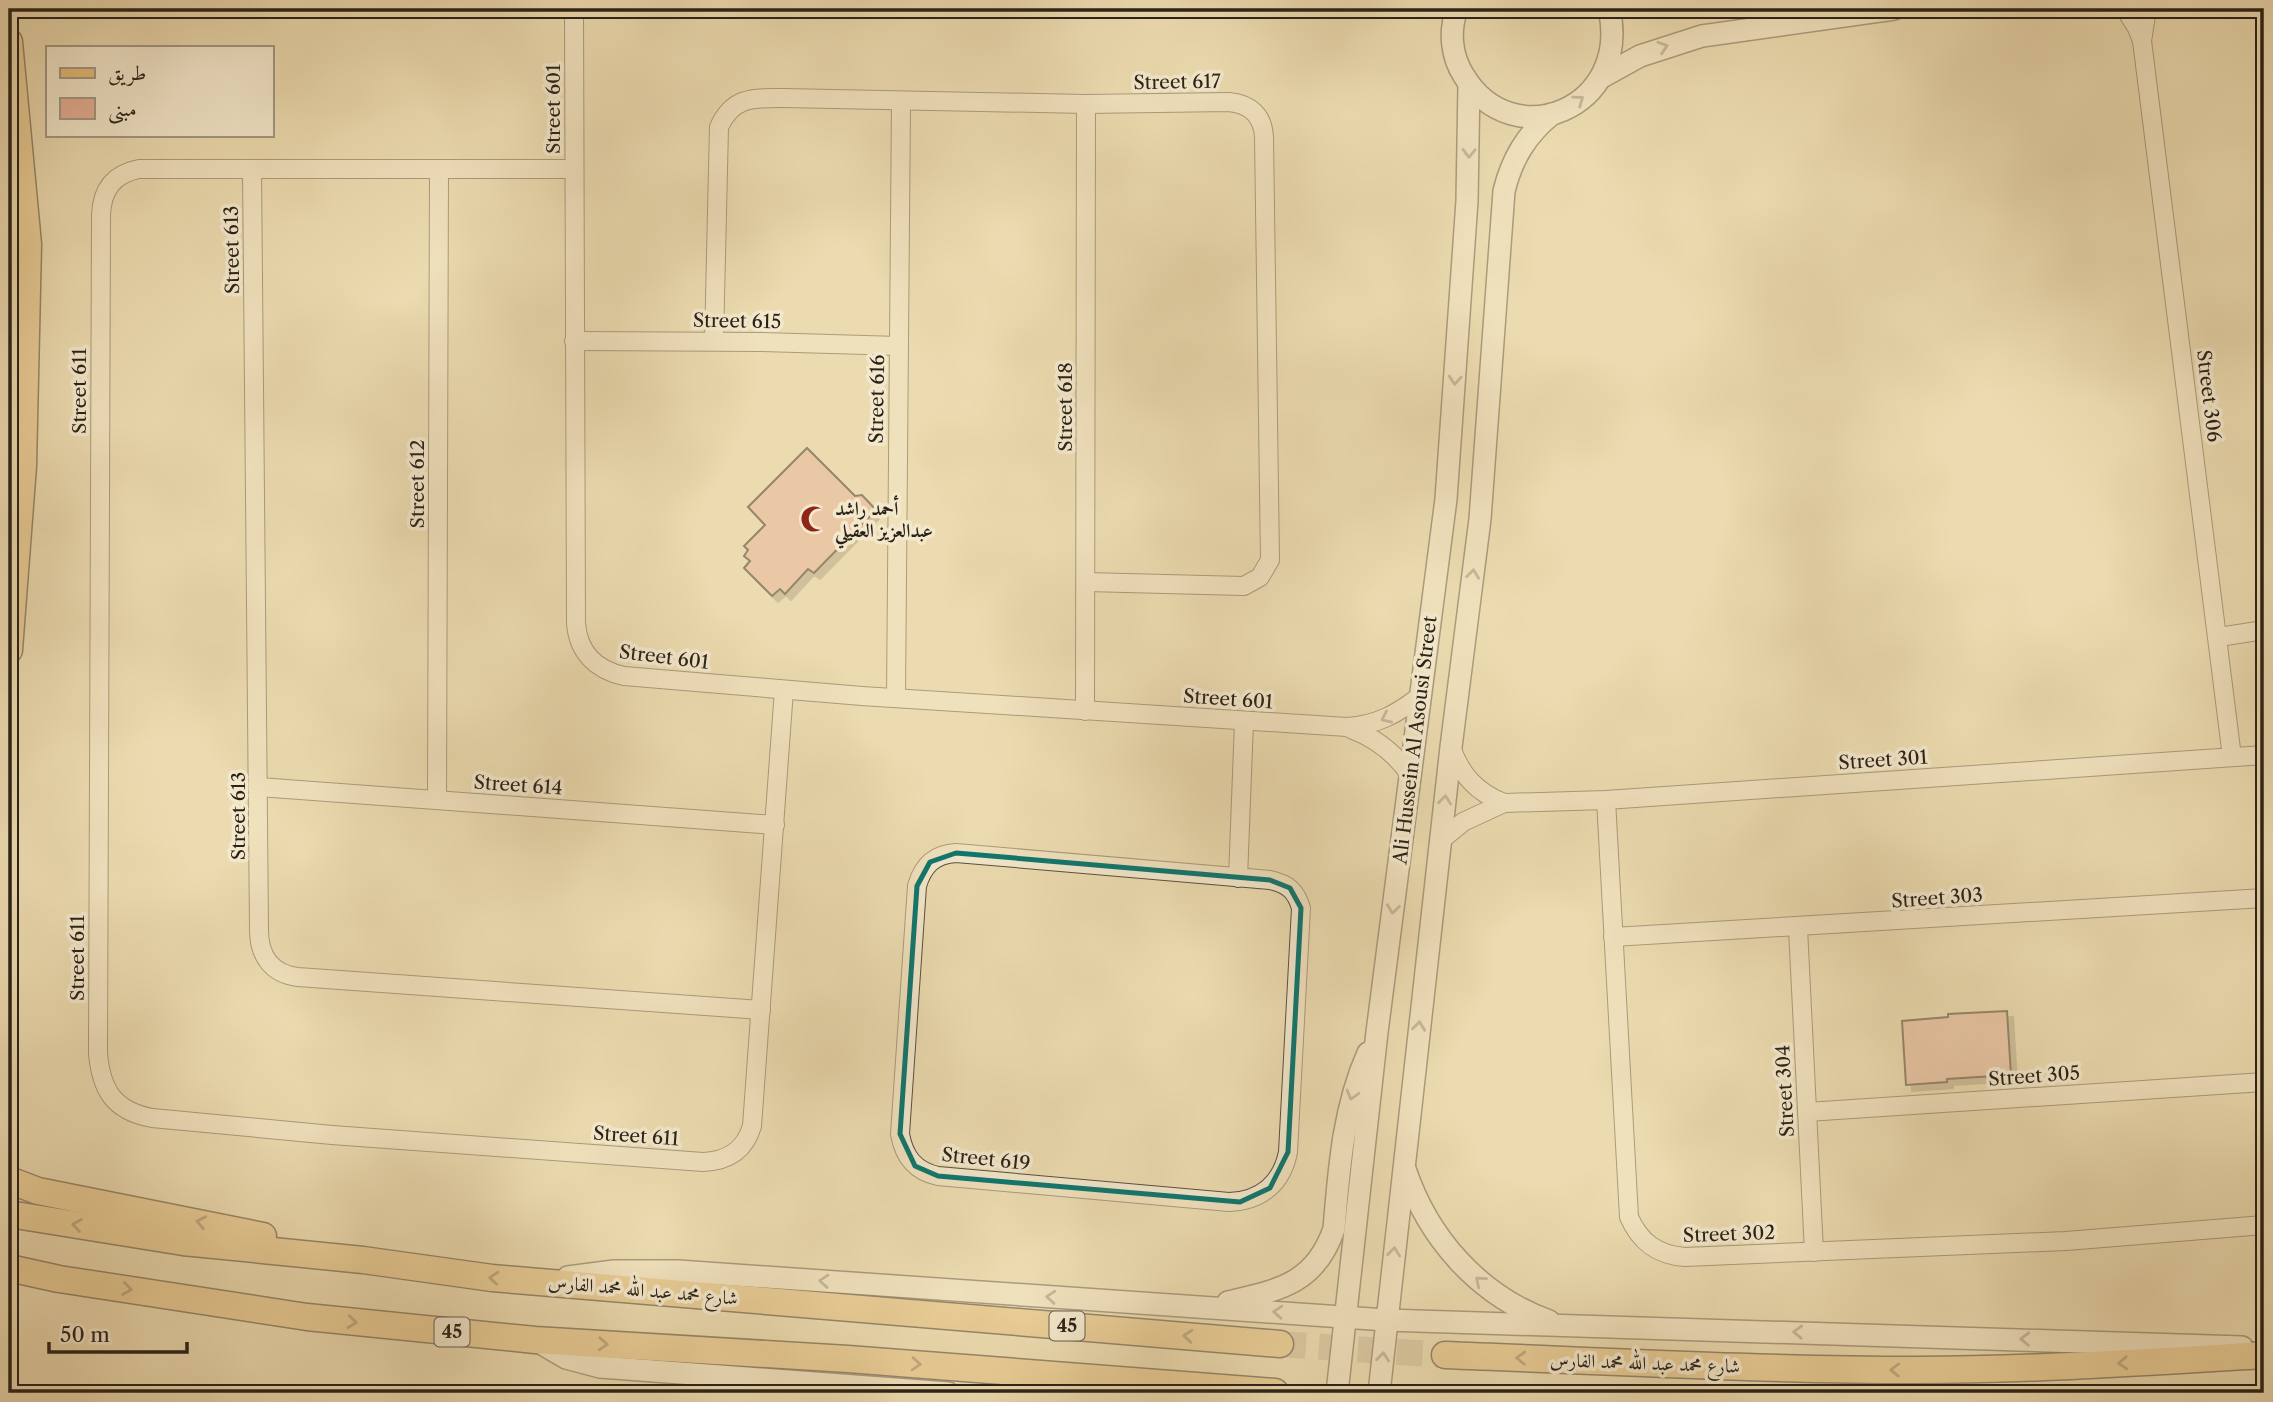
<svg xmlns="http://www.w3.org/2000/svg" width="2273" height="1402" font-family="'Libre Caslon Text',Amiri,serif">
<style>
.building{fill:#e6b097;stroke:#2a2218;stroke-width:2;filter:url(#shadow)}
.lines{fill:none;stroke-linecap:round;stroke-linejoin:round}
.primary-tunnel{stroke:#c5b692;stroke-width:26;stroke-dasharray:26 13;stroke-linecap:butt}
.minor-casing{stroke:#5a503e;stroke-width:20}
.tertiary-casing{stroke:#5a503e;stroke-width:24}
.primary-casing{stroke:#2a2218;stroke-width:29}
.minor{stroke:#f3e8cc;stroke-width:18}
.tertiary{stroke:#f3e8cc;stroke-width:21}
.primary{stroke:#e6be78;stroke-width:26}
.oneway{stroke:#998f7b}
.oneway2{stroke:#887048}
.marked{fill:none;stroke:#0f766e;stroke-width:5;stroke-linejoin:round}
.labels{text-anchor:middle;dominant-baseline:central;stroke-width:7;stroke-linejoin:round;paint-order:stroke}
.shield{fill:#f3e8cc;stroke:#665d4e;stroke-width:2}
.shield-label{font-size:18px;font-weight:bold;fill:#2a2218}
.street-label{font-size:19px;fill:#2a2218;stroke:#f3e8cc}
.poi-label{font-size:19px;font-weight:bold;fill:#2a2218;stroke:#f3e8cc;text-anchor:start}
</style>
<defs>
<filter id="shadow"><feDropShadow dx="6" dy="6" stdDeviation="0" flood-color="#0004"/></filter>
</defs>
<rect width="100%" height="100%" fill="#ecdbb0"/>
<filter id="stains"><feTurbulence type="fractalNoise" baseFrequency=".00286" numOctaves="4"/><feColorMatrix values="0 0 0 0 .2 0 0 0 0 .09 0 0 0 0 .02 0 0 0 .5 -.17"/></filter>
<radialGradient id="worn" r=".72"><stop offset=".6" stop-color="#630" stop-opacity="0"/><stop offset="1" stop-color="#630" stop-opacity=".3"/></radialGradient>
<g class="building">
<path d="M 807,448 L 855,496 L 862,495 L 876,510 L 814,573 L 808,569 L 785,594 L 780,589 L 772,596 L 744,568 L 750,561 L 744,556 L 748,550 L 744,546 L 765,525 L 748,507 Z"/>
<path d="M 2007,1011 L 2011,1075 L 1947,1079 L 1947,1082 L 1906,1085 L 1902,1021 L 1948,1017 L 1948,1014 Z"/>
</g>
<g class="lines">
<path class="primary-tunnel" d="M 1280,1344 L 1445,1355"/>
<g class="minor-casing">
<g id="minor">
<path d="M 574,9 L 576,623 C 578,652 596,670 624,676 L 862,696 L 1347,727 C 1377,725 1397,714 1420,696"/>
<path d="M 2125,9 L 2137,28 L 2142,41"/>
<path d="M 2147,9 L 2142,41 L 2232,757"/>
<path d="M 573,169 L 139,169 C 114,174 102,189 101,215 L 98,1053 C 101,1090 114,1111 152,1118 L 332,1135 L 703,1162 C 728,1161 745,1150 752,1126 L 784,690"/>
<path d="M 252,170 L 259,930 C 259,956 272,974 298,977 L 761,1010"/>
<path d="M 574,341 L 762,342 L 899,346"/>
<path d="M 714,341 L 719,127 C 733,96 754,98 784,98 L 1086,104 L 1229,102 C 1251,104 1263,116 1264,137 L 1270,560 L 1260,577 L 1244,586 L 1086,582"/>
<path d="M 2219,637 L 2264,630"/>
<path d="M 896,698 L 901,102"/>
<path d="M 1085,711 L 1086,104"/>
<path d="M 1351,729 C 1376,738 1395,753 1411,776"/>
<path d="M 1451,747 C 1461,775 1476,792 1504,803"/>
<path d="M 259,787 L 775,825"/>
<path d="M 437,799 L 439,170"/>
<path d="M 1606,800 L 1629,1217 C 1640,1242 1657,1255 1685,1257 L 2066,1241 L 2264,1225"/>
<path d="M 1440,841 L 1463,822 L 1504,803 L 1606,800 L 2264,755"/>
<path d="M 956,853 L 1270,880 C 1288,884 1296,891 1301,908 L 1288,1152 C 1282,1183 1261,1201 1229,1202 L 938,1176 C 915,1171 904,1157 900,1134 L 917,886 C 923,865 935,854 956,853 Z"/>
<path d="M 1238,878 L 1244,722"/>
<path d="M 1798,928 L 1814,1252"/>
<path d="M 1613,937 L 2264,898"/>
<path d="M 1807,1112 L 2264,1082"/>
</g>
</g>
<g class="tertiary-casing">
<g id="tertiary">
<path d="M 1457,9 C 1449,31 1451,56 1464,76 C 1513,157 1632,108 1609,9"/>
<path d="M 1602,77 L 1640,56 L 1702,36 L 1894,9"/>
<path d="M 1405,1169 C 1428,1238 1479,1296 1549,1321"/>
<path d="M 568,1277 L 614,1271 L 678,1271 L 1386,1320 L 2242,1347"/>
<path d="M 1228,1302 C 1279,1290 1315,1284 1334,1229 C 1339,1169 1343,1109 1368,1053"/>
<path d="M 537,1341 L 566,1358 L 600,1367 L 948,1393"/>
<path d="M 1337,1393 L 1377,1032 L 1446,499 L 1467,201 L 1469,84"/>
<path d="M 1379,1393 L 1451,747 L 1480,519 L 1504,191 C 1512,159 1526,135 1552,114"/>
</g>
</g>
<g class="primary-casing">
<g id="primary">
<path d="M 9,42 L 28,244 L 23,466 L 9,650"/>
<path d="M 9,1180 L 38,1191 L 263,1236"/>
<path d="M 9,1214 L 183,1242 L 363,1260 L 492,1278 L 1280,1344"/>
<path d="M 9,1268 L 59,1279 L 307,1317 L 535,1340 L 848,1359 L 1275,1392"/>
<path d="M 1445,1355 C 1602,1361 1759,1370 1916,1370 C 2032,1370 2148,1362 2264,1355"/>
</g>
</g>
<use href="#minor" class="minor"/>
<use href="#tertiary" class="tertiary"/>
<use href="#primary" class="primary"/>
</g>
<defs><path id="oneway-chevron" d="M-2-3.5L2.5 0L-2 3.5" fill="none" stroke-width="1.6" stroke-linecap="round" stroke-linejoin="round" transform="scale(1.75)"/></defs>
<g class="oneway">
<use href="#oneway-chevron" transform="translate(1663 47) rotate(-18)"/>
<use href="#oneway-chevron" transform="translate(1579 100) rotate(-36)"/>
<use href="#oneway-chevron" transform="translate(1469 153) rotate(91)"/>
<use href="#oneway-chevron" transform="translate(1455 380) rotate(94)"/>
<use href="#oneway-chevron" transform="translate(1473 574) rotate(-83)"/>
<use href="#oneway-chevron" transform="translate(1386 718) rotate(155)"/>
<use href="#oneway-chevron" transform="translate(1445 800) rotate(-84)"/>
<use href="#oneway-chevron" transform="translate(1393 909) rotate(97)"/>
<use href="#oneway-chevron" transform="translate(1419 1026) rotate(-83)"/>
<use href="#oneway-chevron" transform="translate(1352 1095) rotate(106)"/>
<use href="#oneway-chevron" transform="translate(1394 1252) rotate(-84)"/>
<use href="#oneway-chevron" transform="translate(824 1281) rotate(-176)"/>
<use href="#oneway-chevron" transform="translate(1480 1281) rotate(-140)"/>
<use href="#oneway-chevron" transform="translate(1051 1297) rotate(-176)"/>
<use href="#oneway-chevron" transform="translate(1278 1312) rotate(-176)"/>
<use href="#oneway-chevron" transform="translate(1798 1332) rotate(-178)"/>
<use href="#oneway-chevron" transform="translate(2025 1339) rotate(-178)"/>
<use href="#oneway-chevron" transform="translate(1383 1357) rotate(-84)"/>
</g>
<g class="oneway2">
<use href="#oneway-chevron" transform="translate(201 1222) rotate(-169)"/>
<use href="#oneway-chevron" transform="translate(77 1225) rotate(-171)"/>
<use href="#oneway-chevron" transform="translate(494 1278) rotate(-175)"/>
<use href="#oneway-chevron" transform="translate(127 1289) rotate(9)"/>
<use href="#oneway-chevron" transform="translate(352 1322) rotate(6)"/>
<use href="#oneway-chevron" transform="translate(1188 1336) rotate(-175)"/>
<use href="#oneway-chevron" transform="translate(603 1344) rotate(3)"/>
<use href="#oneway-chevron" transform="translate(1521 1358) rotate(-178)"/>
<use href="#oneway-chevron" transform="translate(2123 1363) rotate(177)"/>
<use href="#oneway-chevron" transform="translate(916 1364) rotate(4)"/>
<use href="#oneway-chevron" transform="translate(1895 1370) rotate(-179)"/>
</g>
<path d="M0 0H2273V1402H0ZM 956,853 L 1270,880 L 1290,888 L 1301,908 L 1288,1152 L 1270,1188 L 1240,1202 L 938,1176 L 915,1166 L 900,1134 L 917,886 L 930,862 Z" fill="#ecdbb0" fill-opacity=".55" fill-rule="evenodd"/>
<path class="marked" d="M 956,853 L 1270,880 L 1290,888 L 1301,908 L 1288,1152 L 1270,1188 L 1240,1202 L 938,1176 L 915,1166 L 900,1134 L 917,886 L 930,862 Z"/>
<defs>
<g id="mosque-bare" transform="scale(2.1)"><path d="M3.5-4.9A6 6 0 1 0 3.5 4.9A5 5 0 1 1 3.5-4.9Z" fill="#8f2418" stroke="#f3e8cc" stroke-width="2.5" paint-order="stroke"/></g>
</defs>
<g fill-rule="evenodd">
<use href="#mosque-bare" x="814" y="519"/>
</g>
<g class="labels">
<g class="shield">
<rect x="1049.5" y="1311.5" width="35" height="29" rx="5"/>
<rect x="434.5" y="1317.5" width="35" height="29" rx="5"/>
</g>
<g class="shield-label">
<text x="1067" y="1326">45</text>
<text x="452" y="1332">45</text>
</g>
<g class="street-label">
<text transform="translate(1177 82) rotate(-1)">Street 617</text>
<text transform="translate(553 109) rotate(-90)">Street 601</text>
<text transform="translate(232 250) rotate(-91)">Street 613</text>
<text transform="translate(737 321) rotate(1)">Street 615</text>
<text transform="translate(79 391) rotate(-90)">Street 611</text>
<text transform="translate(2209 396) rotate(83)">Street 306</text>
<text transform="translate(877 399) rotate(-89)">Street 616</text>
<text transform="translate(1065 407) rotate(-90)">Street 618</text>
<text transform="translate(417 484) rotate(-90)">Street 612</text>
<text transform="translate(664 657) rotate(7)">Street 601</text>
<text transform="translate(1228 699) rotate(4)">Street 601</text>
<text transform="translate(1415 740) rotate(-83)">Ali Hussein Al Asousi Street</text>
<text transform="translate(1883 760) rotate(-4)">Street 301</text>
<text transform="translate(518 785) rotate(4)">Street 614</text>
<text transform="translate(238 816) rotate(-90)">Street 613</text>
<text transform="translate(1937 898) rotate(-4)">Street 303</text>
<text transform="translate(77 958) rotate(-90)">Street 611</text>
<text transform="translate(2034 1076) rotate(-4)">Street 305</text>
<text transform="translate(1785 1091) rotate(-93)">Street 304</text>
<text transform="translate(636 1136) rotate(4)">Street 611</text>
<text transform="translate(986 1159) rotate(6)">Street 619</text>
<text transform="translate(1729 1234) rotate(-2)">Street 302</text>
<text transform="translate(643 1290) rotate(5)">شارع محمد عبد الله محمد الفارس</text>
<text transform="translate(1645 1363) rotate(2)">شارع محمد عبد الله محمد الفارس</text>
</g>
<g class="poi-label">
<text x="835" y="508">أحمد راشد<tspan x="835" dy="22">عبدالعزيز العقيلي</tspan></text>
</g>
</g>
<rect width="2273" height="1402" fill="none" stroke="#ecdbb0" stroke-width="35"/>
<rect x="10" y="10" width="2252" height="1381" fill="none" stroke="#2a2218" stroke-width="3.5"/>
<rect x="18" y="18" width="2238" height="1367" fill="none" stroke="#2a2218" stroke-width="2"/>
<rect x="46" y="46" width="228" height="91" fill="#f3e8cc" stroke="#a39984" stroke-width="2"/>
<rect x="60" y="68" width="35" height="10" fill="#e6be78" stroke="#a39984" stroke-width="2"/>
<text x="108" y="80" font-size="21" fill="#2a2218">طريق</text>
<rect x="60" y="98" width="35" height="21" fill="#e6b097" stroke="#a39984" stroke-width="2"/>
<text x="108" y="116" font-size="21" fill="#2a2218">مبنى</text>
<path d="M49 1342v10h138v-10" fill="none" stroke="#2a2218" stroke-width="3.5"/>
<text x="60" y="1342" font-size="21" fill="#2a2218" stroke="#f3e8cc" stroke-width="5" paint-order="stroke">50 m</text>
<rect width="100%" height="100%" filter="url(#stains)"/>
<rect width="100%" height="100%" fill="url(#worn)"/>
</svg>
